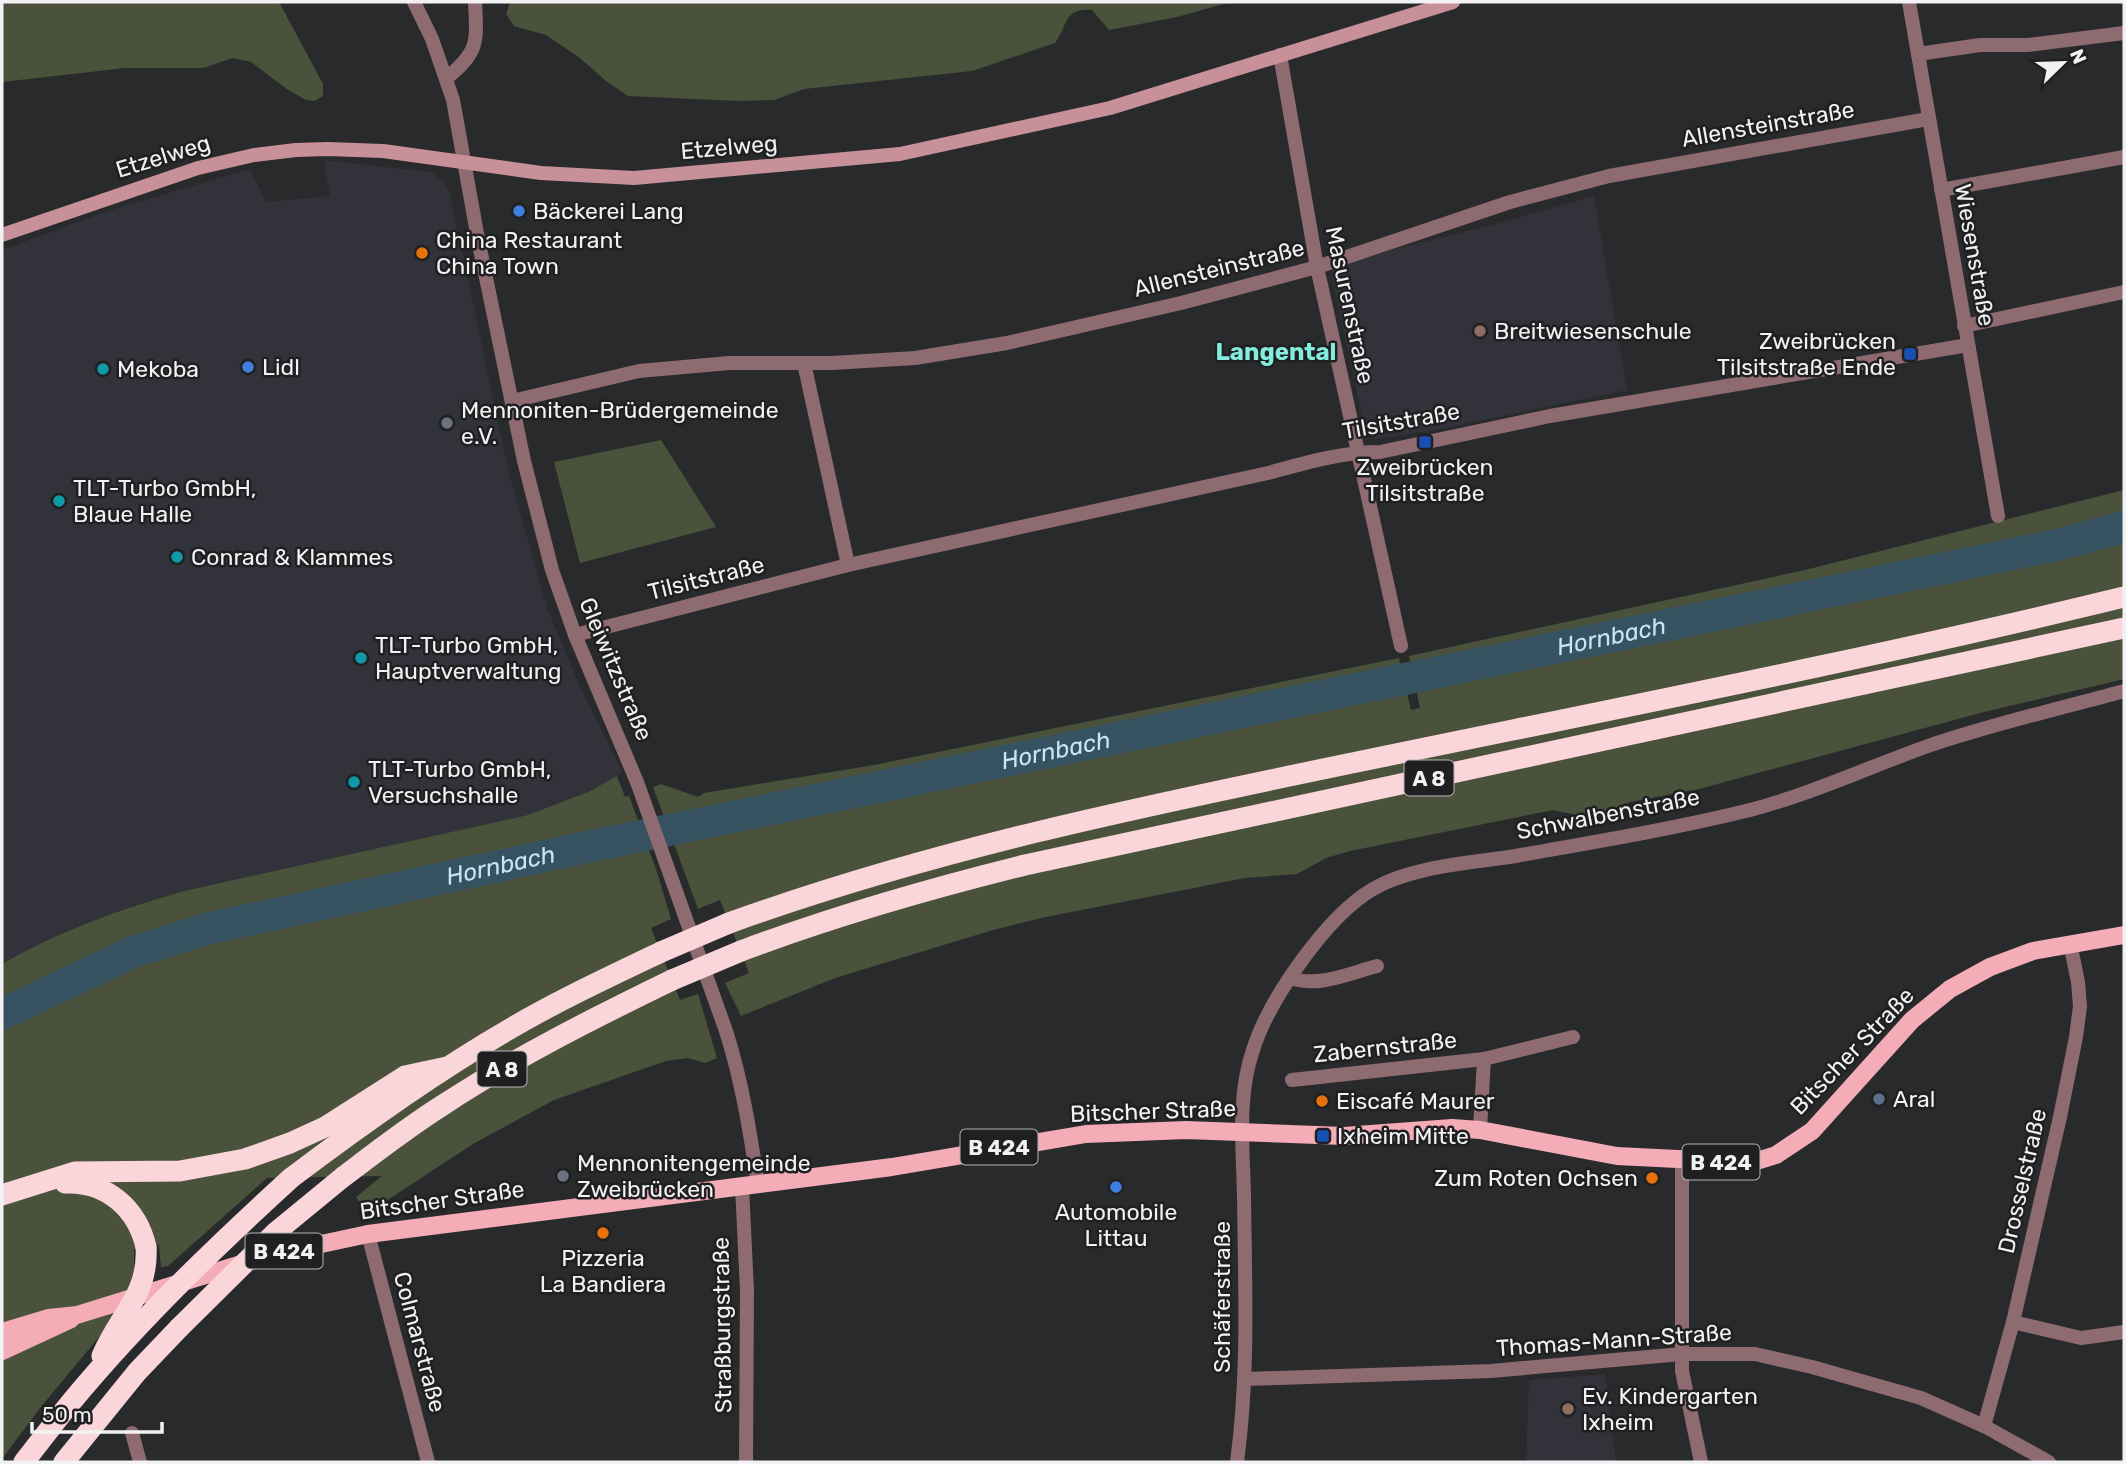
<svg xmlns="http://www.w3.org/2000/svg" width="2126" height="1464" font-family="Rubik,sans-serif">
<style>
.built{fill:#32323a}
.green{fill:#4a523b}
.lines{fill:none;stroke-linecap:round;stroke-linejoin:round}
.river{stroke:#365260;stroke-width:32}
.street{stroke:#8e6b70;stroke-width:14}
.secondary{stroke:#c89098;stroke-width:14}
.primary{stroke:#f4acb7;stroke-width:18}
.highway{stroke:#fad6db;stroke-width:21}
.highway-bridge{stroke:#fad6db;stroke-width:21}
.shop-dot{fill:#3f7fe0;stroke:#202022;stroke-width:2.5}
.food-dot{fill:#e8710a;stroke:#202022;stroke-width:2.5}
.education-dot{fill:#8d6e63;stroke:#202022;stroke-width:2.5}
.transit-dot{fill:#1a4fb4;stroke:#202022;stroke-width:2.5}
.culture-dot{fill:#0f9aa8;stroke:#202022;stroke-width:2.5}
.worship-dot{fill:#6b7280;stroke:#202022;stroke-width:2.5}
.service-dot{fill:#5c6f8a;stroke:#202022;stroke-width:2.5}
.labels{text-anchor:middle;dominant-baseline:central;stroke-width:5;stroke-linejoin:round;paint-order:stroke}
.shield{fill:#202022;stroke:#b3b3b5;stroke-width:2}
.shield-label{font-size:21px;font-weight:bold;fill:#f2f2f4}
.street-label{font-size:23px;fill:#f2f2f4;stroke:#202022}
.poi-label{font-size:23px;fill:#f2f2f4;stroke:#202022;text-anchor:start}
.neighbourhood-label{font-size:24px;font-weight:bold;fill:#83ecdf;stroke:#202022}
.water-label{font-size:24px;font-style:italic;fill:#c5e6f8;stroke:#202022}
</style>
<rect width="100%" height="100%" fill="#292a2c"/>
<g class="built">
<path d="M 324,160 L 431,172 L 443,181 L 449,191 L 509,473 L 547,608 L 582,691 L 623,773 L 588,792 L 528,815 L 184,891 L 135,905 L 2,964 L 2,250 L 108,211 L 250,169 L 266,202 L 330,196 Z"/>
<path d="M 1594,196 L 1627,390 L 1436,430 L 1376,439 L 1366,434 L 1331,272 L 1339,263 L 1495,224 Z"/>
<path d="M 1605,1374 L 1616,1462 L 1526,1462 L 1529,1380 Z"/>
</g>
<g class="green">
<path d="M 2,2 L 279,2 L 323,84 L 323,96 L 314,101 L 306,100 L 288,90 L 251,62 L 233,58 L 203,68 L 125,68 L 2,82 Z"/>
<path d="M 510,2 L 1231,2 L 1177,17 L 1109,30 L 1092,10 C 1063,8 1069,24 1055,43 L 972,71 L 804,89 L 774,100 L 739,101 L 628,96 L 606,81 L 580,58 L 546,35 L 514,26 L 506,14 Z"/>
<path d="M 661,440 L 716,527 L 580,563 L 554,462 Z"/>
<path d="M 2124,490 L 2124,679 L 1984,712 L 1699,789 L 1630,802 L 1604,813 L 1585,817 L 1553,810 L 1350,851 L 1326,858 L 1297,874 L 1245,878 L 1046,917 L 993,930 L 835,978 L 741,1016 L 725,983 L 749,973 L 720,900 L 698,909 L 653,787 L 661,784 L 698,797 L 704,793 L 874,765 L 1399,658 L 1411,710 L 1420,708 L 1409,656 L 1805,570 Z"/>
<path d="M 617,776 L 625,797 L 629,796 L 656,869 L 671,919 L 651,928 L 680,1000 L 698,994 L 717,1058 L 705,1063 L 688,1058 L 666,1061 L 554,1100 L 473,1144 L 386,1201 L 370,1209 L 362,1206 L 356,1197 L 382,1176 L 267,1178 L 168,1266 L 161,1267 L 159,1245 L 134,1249 L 134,1273 L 126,1300 L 114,1319 L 40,1408 L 2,1459 L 2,964 C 59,931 121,909 184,891 L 528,815 L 588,792 Z"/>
</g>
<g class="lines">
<path class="river" id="s1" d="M 2,1014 L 133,952 L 206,929 L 596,845 L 2057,545 L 2124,527"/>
<g class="street">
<path d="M 414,2 L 432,39 L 453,100 L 478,239 L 524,461 L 552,570 L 575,635 L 637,782 L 726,1031 C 742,1081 750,1132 758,1185"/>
<path d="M 1909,2 L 1998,516"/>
<path d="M 1918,54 L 1980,45 L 2028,45 L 2124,33"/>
<path d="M 1280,55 L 1317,267 L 1401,646"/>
<path d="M 447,78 C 479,51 477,43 475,2"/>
<path d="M 1941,190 L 2124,157"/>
<path d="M 1964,326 L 2124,292"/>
<path d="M 804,363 L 848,565"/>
<path d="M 512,401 L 639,371 L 729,363 L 832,363 L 915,358 L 1007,343 L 1181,303 L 1317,267 L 1510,202 L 1609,176 L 1928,119"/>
<path d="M 575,635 L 848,565 L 1268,473 C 1305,463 1341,452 1380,452 L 1550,416 L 1968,345"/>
<path d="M 1291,978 C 1318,988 1350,973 1377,966"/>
<path d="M 1292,1080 L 1484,1059 L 1573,1037"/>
<path d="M 1480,1130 L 1484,1059"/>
<path d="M 1682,1161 L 1682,1371 L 1701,1462"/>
<path d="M 742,1187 L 747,1290 L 746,1462"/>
<path d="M 368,1234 L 428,1462"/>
<path d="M 2013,1322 L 2081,1338 L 2124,1332"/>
<path d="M 1245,1379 L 1491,1371 L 1682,1354 L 1755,1354 L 1812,1367 L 1921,1398 L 1984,1426 L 2049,1462"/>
<path d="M 1984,1426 L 2013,1322 L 2060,1117 L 2076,1037 L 2080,1006 L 2078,982 L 2070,943"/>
<path d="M 132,1433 L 140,1462"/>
<path d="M 1237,1462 C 1249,1374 1245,1285 1244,1196 C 1243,1148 1237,1096 1253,1050 C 1269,999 1327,916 1373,889 C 1412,866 1471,863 1516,856 C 1594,842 1673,829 1750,810 C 1811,794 1869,767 1928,746 C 1992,724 2059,709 2124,691"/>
</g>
<path class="secondary" d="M 2,235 L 198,168 L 254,155 L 296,150 L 328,149 L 383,151 L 541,173 L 634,178 L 900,154 L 1110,108 L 1453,2"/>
<g class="primary">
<path d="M 2,1332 L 49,1318 L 77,1315 L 270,1255 L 368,1234 L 892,1167 L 1086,1134 L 1186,1130 L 1344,1136 L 1452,1128 L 1480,1130 L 1617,1156 L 1738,1162 L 1760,1160 L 1776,1155 L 1812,1131 L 1912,1020 L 1950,989 L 1990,967 L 2033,951 L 2124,935"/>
<path d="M 2,1351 L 71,1319"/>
</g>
<g class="highway">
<path d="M 729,923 C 934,849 1144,806 1357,762 C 1613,709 1870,659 2124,597"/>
<path d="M 741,951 C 834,916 928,889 1025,865 L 2124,628"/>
<path d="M 343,1177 C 376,1152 408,1127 443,1105 C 516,1057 594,1018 672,980"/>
<path d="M 291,1178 C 361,1125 432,1074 508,1030 C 557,1001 609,977 661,952"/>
<path d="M 65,1183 C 106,1181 137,1208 146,1247"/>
<path d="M 2,1195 L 75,1172 L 180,1171 L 245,1159 L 290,1143 L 325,1127 L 405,1076 L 447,1067"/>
<path d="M 24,1462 L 59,1417"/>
<path d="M 64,1462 L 137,1372 L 179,1328"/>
</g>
<g class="highway-bridge">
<path d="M 661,952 L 729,923"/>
<path d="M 672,980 L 741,951"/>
<path d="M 179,1328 L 276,1232 L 343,1177"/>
<path d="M 102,1356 C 119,1315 149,1295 146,1247"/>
<path d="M 59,1417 C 129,1330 209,1253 291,1178"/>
</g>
</g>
<g class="shop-dot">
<circle cx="519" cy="211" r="7"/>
<circle cx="248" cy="367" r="7"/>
<circle cx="1116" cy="1187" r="7"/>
</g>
<g class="food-dot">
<circle cx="422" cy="253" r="7"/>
<circle cx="1322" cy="1101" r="7"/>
<circle cx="1652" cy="1178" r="7"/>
<circle cx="603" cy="1233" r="7"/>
</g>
<g class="education-dot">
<circle cx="1480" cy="331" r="7"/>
<circle cx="1568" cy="1409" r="7"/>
</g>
<g class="transit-dot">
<rect x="1903" y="347" width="14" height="14" rx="3.5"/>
<rect x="1418" y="435" width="14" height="14" rx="3.5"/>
<rect x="1316" y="1129" width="14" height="14" rx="3.5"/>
</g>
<g class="culture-dot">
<circle cx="103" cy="369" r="7"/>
<circle cx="59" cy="501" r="7"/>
<circle cx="177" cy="557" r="7"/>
<circle cx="361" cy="658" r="7"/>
<circle cx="354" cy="782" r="7"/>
</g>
<g class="worship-dot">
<circle cx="447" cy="423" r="7"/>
<circle cx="563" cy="1176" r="7"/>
</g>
<circle class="service-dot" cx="1879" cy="1099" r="7"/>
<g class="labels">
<g class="shield">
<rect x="1404.5" y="760.5" width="49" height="35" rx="5"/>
<rect x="477.5" y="1051.5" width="49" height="35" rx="5"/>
<rect x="960.5" y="1129.5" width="77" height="35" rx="5"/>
<rect x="1682.5" y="1144.5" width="77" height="35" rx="5"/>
<rect x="245.5" y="1233.5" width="77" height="35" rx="5"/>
</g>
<g class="shield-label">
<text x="1429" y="778">A 8</text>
<text x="502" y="1069">A 8</text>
<text x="999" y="1147">B 424</text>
<text x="1721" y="1162">B 424</text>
<text x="284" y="1251">B 424</text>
</g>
<g class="street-label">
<text transform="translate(1768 124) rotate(-10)">Allensteinstraße</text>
<text transform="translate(729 147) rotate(-5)">Etzelweg</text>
<text transform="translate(163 156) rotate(-17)">Etzelweg</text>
<text transform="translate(1975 255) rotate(80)">Wiesenstraße</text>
<text transform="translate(1219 268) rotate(-14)">Allensteinstraße</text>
<text transform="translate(1350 305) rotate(78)">Masurenstraße</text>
<text transform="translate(1401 421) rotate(-10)">Tilsitstraße</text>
<text transform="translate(706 578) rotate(-14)">Tilsitstraße</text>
<text transform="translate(616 669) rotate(67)">Gleiwitzstraße</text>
<text transform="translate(1608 814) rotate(-11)">Schwalbenstraße</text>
<text transform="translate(1385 1047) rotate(-6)">Zabernstraße</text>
<text transform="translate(1852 1051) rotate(-46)">Bitscher Straße</text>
<text transform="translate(1153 1111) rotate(-2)">Bitscher Straße</text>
<text transform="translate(2022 1181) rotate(-77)">Drosselstraße</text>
<text transform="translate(442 1200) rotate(-8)">Bitscher Straße</text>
<text transform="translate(1222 1297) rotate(-90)">Schäferstraße</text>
<text transform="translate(722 1325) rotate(-91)">Straßburgstraße</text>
<text transform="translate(1614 1340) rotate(-4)">Thomas-Mann-Straße</text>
<text transform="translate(420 1342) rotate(75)">Colmarstraße</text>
</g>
<g class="poi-label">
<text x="533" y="211">Bäckerei Lang</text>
<text x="436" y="240">China Restaurant<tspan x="436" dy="26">China Town</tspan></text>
<text x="1494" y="331">Breitwiesenschule</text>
<text x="1896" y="341" text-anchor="end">Zweibrücken<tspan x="1896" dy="26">Tilsitstraße Ende</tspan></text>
<text x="262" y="367">Lidl</text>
<text x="117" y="369">Mekoba</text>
<text x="461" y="410">Mennoniten-Brüdergemeinde<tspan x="461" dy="26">e.V.</tspan></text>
<text x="1425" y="467" text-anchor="middle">Zweibrücken<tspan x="1425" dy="26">Tilsitstraße</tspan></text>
<text x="73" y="488">TLT-Turbo GmbH,<tspan x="73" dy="26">Blaue Halle</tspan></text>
<text x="191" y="557">Conrad &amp; Klammes</text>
<text x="375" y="645">TLT-Turbo GmbH,<tspan x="375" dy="26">Hauptverwaltung</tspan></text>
<text x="368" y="769">TLT-Turbo GmbH,<tspan x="368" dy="26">Versuchshalle</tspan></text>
<text x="1893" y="1099">Aral</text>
<text x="1336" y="1101">Eiscafé Maurer</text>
<text x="1337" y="1136">Ixheim Mitte</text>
<text x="577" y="1163">Mennonitengemeinde<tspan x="577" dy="26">Zweibrücken</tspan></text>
<text x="1638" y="1178" text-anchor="end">Zum Roten Ochsen</text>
<text x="1116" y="1212" text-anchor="middle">Automobile<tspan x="1116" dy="26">Littau</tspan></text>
<text x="603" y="1258" text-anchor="middle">Pizzeria<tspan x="603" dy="26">La Bandiera</tspan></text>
<text x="1582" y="1396">Ev. Kindergarten<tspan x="1582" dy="26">Ixheim</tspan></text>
</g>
<g class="neighbourhood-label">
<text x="1276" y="352">Langental</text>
</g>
<g class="water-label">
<text stroke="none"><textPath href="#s1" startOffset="1657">Hornbach</textPath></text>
<text stroke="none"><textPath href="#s1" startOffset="1090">Hornbach</textPath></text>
<text stroke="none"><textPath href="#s1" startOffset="523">Hornbach</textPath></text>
</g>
</g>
<rect width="2126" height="1464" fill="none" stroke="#f2f2f4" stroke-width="7"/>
<g transform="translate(2063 63) rotate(67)" stroke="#202022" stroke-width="5" paint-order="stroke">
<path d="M0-5L12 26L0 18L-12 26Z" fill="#f2f2f4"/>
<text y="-10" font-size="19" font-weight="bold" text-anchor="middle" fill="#f2f2f4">N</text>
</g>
<path d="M32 1422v10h130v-10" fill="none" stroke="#f2f2f4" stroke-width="3.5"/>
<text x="42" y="1422" font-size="21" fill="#f2f2f4" stroke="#202022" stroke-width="5" paint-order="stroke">50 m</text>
</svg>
